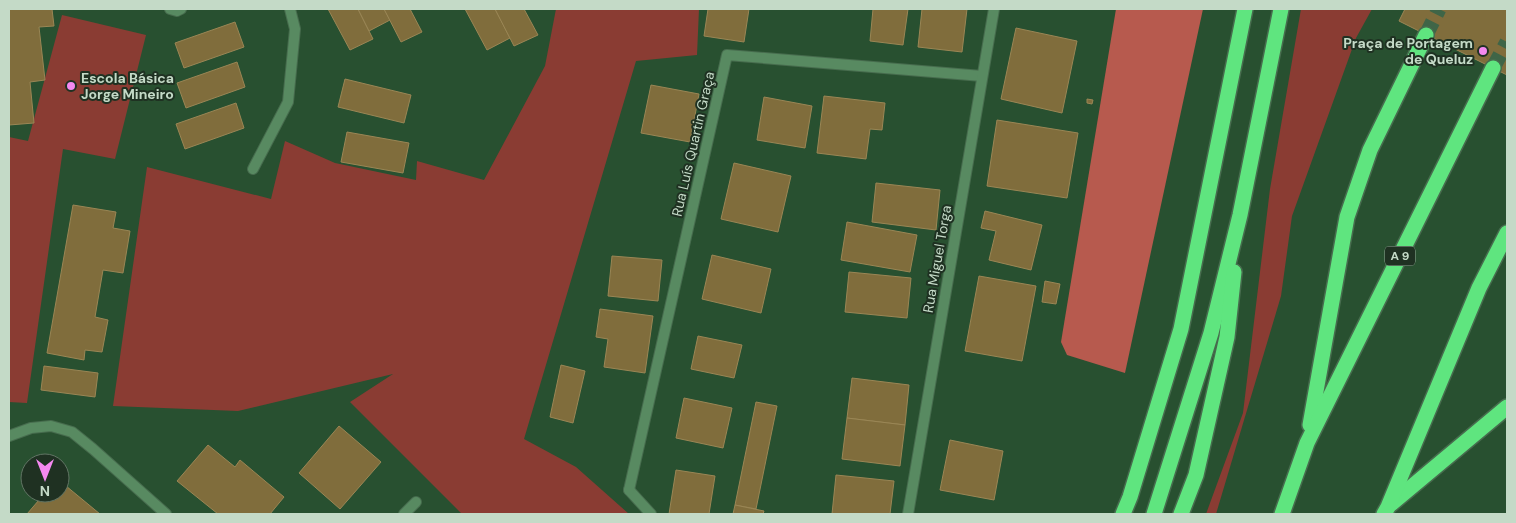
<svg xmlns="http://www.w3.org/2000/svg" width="1516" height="523" font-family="'DM Sans',sans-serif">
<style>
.green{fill:#8a3c33}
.forest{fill:#b75a4e}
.building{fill:#806d3c;stroke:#9a8655}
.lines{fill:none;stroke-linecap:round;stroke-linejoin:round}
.highway-tunnel{stroke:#3f6547;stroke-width:15;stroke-dasharray:15 8;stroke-linecap:butt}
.lane-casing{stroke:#476c4e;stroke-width:12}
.street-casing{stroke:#476c4e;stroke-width:12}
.highway-casing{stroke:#476c4e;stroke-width:18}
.lane{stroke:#588a61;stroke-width:10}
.street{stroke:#588a61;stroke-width:10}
.highway{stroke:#5fe57f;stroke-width:15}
.poi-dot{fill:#f489f0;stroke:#1f3122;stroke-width:2}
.labels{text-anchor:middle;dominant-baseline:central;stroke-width:4;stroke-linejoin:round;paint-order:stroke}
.shield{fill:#1f3122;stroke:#92a796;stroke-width:1}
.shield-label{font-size:12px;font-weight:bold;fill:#c4dac7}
.poi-label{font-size:14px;font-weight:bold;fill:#c4dac7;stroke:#1f3122;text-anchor:end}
.street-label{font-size:14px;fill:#c4dac7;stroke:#1f3122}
</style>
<rect width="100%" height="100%" fill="#285030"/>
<g class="green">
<path d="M 556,9 L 699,9 L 697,55 L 636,61 L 524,439 L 576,467 L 629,514 L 462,514 L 350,402 L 393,374 L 238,411 L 113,406 L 147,167 L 271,199 L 285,141 L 335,163 L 416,180 L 417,161 L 484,180 L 545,66 Z"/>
<path d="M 1301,9 L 1372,9 L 1356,38 L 1292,216 L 1281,296 L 1216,514 L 1206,514 L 1243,413 L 1270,189 Z"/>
<path d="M 62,15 L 146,35 L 115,159 L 63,149 L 27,403 L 9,402 L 9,137 L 28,141 Z"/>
</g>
<path class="forest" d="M 1116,9 L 1203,9 L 1125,373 L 1067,355 L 1061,342 Z"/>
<g class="building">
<path d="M 9,9 L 52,9 L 54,26 L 39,27 L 45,80 L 30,82 L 34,123 L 9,125 Z"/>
<path d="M 328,9 L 358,9 L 373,39 L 350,50 Z"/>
<path d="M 358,9 L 384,9 L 390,20 L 369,31 Z"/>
<path d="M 384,9 L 410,9 L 422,32 L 401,42 Z"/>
<path d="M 465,9 L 495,9 L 510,38 L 487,50 Z"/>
<path d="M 495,9 L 524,9 L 538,35 L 514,46 Z"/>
<path d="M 708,9 L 749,9 L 744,42 L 704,36 Z"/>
<path d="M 873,9 L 908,9 L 903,45 L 870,41 Z"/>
<path d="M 922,9 L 967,9 L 962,52 L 918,47 Z"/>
<path d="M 1405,9 L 1507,9 L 1507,75 L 1399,21 Z"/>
<path d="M 235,22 L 244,47 L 184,68 L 175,43 Z"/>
<path d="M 1016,28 L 1077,41 L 1062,113 L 1001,99 Z"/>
<path d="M 237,62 L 245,87 L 186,108 L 177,83 Z"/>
<path d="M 345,79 L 411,95 L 404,123 L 338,107 Z"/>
<path d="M 651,85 L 699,94 L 690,142 L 641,133 Z"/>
<path d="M 824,96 L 885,103 L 882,130 L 870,129 L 866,159 L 817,153 Z"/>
<path d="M 764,97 L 812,106 L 805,148 L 757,140 Z"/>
<path d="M 1087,99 L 1093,100 L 1092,104 L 1087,103 Z"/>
<path d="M 236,103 L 244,128 L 185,149 L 176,124 Z"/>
<path d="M 997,120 L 1078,133 L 1067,198 L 987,186 Z"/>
<path d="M 347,132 L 409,143 L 403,173 L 341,162 Z"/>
<path d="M 734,163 L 791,176 L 778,232 L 721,219 Z"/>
<path d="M 876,183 L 940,190 L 936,230 L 872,222 Z"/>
<path d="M 73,205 L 116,212 L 113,228 L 130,231 L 123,273 L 103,270 L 95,317 L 108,320 L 102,352 L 85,350 L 84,360 L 47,353 Z"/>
<path d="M 985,211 L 1042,225 L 1031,270 L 989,260 L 996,231 L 981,228 Z"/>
<path d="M 847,222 L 917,235 L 910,272 L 841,260 Z"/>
<path d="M 712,255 L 771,269 L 761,313 L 702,299 Z"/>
<path d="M 612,256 L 662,260 L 658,301 L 608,296 Z"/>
<path d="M 849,272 L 911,278 L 907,318 L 845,312 Z"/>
<path d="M 979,276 L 1036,286 L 1022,361 L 965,351 Z"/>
<path d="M 1045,281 L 1060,284 L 1056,304 L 1042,302 Z"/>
<path d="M 600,309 L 653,316 L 645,373 L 604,367 L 608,339 L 596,337 Z"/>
<path d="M 698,336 L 742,345 L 734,378 L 691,369 Z"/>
<path d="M 561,365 L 585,371 L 573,423 L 550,417 Z"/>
<path d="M 44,366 L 98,373 L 95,397 L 41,390 Z"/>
<path d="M 852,378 L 909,385 L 905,425 L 847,418 Z"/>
<path d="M 684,398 L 732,408 L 723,448 L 676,438 Z"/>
<path d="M 756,402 L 777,406 L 756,509 L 735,505 Z"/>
<path d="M 847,418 L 905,425 L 900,466 L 842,459 Z"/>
<path d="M 339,426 L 381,462 L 340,509 L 299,473 Z"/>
<path d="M 950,440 L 1003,451 L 994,500 L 940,490 Z"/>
<path d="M 208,445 L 235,467 L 240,460 L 284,497 L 270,514 L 218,514 L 177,481 Z"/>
<path d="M 676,470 L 715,476 L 709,514 L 669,514 Z"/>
<path d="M 836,475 L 894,481 L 890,514 L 832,514 Z"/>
<path d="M 60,481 L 100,514 L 27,514 L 45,493 L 60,493 Z"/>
<path d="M 735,505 L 764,511 L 763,514 L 733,514 Z"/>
</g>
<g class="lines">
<g class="highway-tunnel">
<path d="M 1426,35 L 1439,9"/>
<path d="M 1493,68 L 1507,42"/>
</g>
<g class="lane-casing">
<path id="lane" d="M 629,490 L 651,514"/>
</g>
<g class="street-casing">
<g id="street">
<path d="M 170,9 L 177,11 L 181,9"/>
<path d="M 253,169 L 288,102 L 295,29 L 290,9"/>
<path d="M 9,436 L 31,428 L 51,426 L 72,432 L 93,449 L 166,514"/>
<path d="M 629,490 L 727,55 L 982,76"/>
<path d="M 404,514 L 416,502"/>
<path d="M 908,514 L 994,9"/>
</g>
</g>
<g class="highway-casing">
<g id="highway">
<path d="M 1310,425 L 1347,217 L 1370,150 L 1426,35"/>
<path d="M 1391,504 L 1507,407"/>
<path d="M 1123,514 L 1130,497 L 1181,329 L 1245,9"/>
<path d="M 1154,514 L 1211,333 L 1240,215 L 1281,9"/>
<path d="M 1181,514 L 1196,475 L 1227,337 L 1234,272"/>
<path d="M 1282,514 L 1307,443 L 1493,68"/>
<path d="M 1384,514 L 1388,507 L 1479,288 L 1507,233"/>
</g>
</g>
<use href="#lane" class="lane"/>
<use href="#street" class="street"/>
<use href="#highway" class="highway"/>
</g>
<g class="poi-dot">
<circle cx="1483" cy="51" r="5"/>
<circle cx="71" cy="86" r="5"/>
</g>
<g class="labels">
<rect class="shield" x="1385" y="246.5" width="30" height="19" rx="4"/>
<g class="shield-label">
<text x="1400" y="256">A 9</text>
</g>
<g class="poi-label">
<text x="1473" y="43">Praça de Portagem<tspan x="1473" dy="16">de Queluz</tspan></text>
<text x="81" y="78" text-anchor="start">Escola Básica<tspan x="81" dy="16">Jorge Mineiro</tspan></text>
</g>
<g class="street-label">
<text transform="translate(693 144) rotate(-77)">Rua Luís Quartin Graça</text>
<text transform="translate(937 259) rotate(-80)">Rua Miguel Torga</text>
</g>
</g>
<rect width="1516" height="523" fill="none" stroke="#c4dac7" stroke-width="20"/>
<g transform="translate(45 478) rotate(180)"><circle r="24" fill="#1f3122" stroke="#617564"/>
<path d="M0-4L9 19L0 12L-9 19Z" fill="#f489f0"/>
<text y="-8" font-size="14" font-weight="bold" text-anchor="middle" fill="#c4dac7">N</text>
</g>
</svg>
